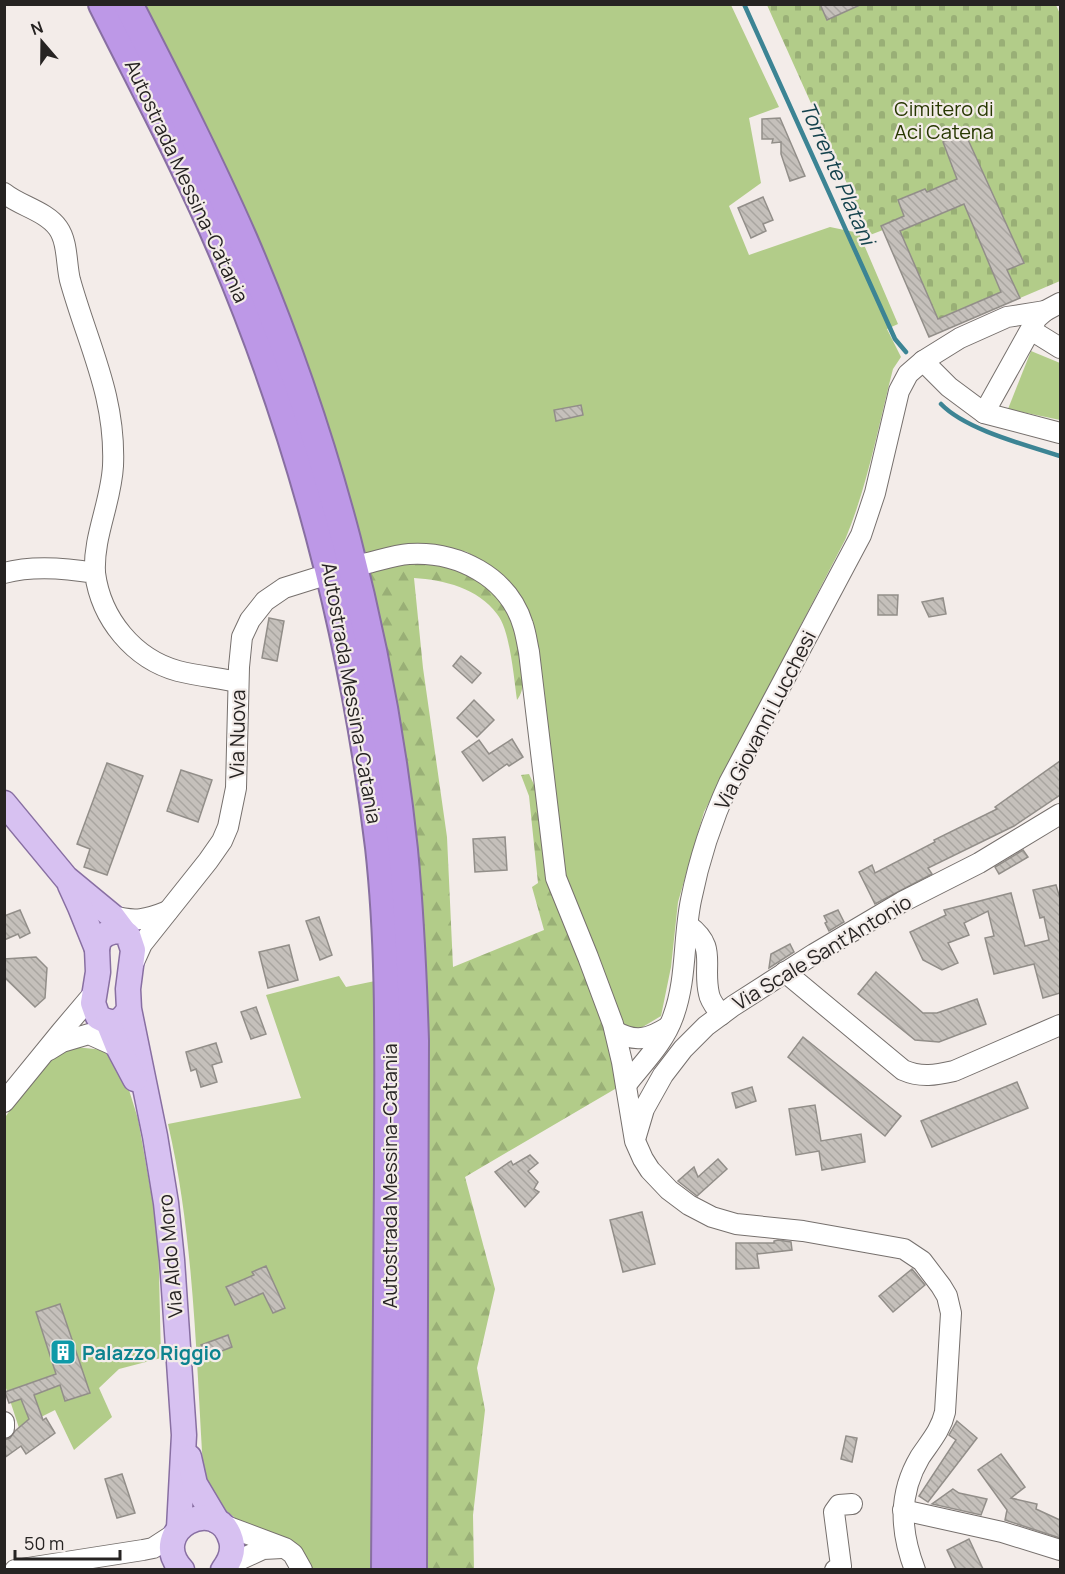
<svg xmlns="http://www.w3.org/2000/svg" width="1065" height="1574" font-family="Manrope,sans-serif">
<style>
.green{fill:#b2cc89}
.forest{fill:url(#forest-firs)}
.cemetery{fill:url(#cemetery-stones)}
.lines{fill:none;stroke-linecap:round;stroke-linejoin:round}
.stream{stroke:#3c8494;stroke-width:4.5}
.building{fill:url(#building-back-hatch);stroke:#928e89;stroke-width:1.5;fill-rule:evenodd}
.minor-casing{stroke:#76706d;stroke-width:22}
.major-casing{stroke:#886fa2;stroke-width:27}
.highway-casing{stroke:#886fa2;stroke-width:32}
.minor{stroke:#fff;stroke-width:20}
.major{stroke:#d7c1f1;stroke-width:24}
.highway{stroke:#bd98e7;stroke-width:28}
.labels{text-anchor:middle;dominant-baseline:central;stroke-width:4.5;stroke-linejoin:round;paint-order:stroke}
.park-label{font-size:20px;fill:#273701;stroke:#f3ece9}
.street-label{font-size:20px;fill:#262322;stroke:#f3ece9}
.culture-label{font-size:20px;font-weight:bold;fill:#0d838f;stroke:#f3ece9;text-anchor:start}
.water-label{font-size:21px;font-style:italic;fill:#14424c;stroke:#f3ece9}
</style>
<defs>
<pattern id="forest-firs" width="22" height="20" patternUnits="userSpaceOnUse" patternTransform="scale(1.5)"><rect width="22" height="20" fill="#b2cc89"/><path d="M5 1l3.5 6h-7zM16 11l3.5 6h-7z" fill="#99af76"/></pattern>
<pattern id="cemetery-stones" width="16" height="16" patternUnits="userSpaceOnUse" patternTransform="scale(1.5)"><rect width="16" height="16" fill="#b2cc89"/><path d="M2 7V4a2 2 0 0 1 4 0v3zM10 15v-3a2 2 0 0 1 4 0v3z" fill="#99af76"/></pattern>
<pattern id="building-back-hatch" width="6" height="6" patternUnits="userSpaceOnUse" patternTransform="scale(1.5)"><rect width="6" height="6" fill="#c5c0bb"/><path d="M-1 5l2 2M0 0l6 6M5-1l2 2" fill="none" stroke="#a9a5a0"/></pattern>
</defs>
<rect width="100%" height="100%" fill="#f3ece9"/>
<g class="green">
<path d="M 143,5 L 731,5 L 779,107 L 749,118 L 761,183 L 729,206 L 749,255 L 830,227 L 859,233 L 898,324 L 887,329 L 901,357 L 893,369 C 878,427 868,485 845,540 L 704,812 L 678,902 L 671,967 L 661,1016 L 641,1028 L 630,1028 L 621,1021 L 564,881 L 517,593 L 494,568 L 467,552 L 439,545 L 417,543 L 362,555 Z"/>
<path d="M 1031,351 L 1060,363 L 1060,420 L 1008,409 Z"/>
<path d="M 339,976 L 346,987 L 375,981 L 378,1044 L 373,1569 L 308,1569 L 282,1537 L 235,1518 L 219,1505 L 204,1483 C 196,1364 195,1241 168,1124 L 301,1098 L 266,995 Z"/>
<path d="M 75,1047 L 104,1050 L 113,1056 L 125,1077 L 138,1119 L 158,1232 L 161,1358 L 119,1369 L 99,1388 L 112,1417 L 74,1450 L 55,1410 L 19,1428 L 5,1385 L 4,1119 L 14,1104 L 53,1052 Z"/>
</g>
<path class="forest" d="M 408,561 C 472,565 515,592 521,660 C 522,675 526,688 517,700 C 514,679 510,629 497,614 C 478,588 444,580 414,578 L 423,668 L 447,837 L 453,967 L 544,930 L 532,887 L 538,883 L 529,796 L 521,775 L 529,774 L 537,791 C 554,854 572,918 590,982 C 600,1017 617,1052 615,1089 L 465,1177 L 495,1289 L 477,1368 L 485,1410 L 473,1515 L 474,1569 L 423,1569 L 366,571 Z"/>
<path class="cemetery" d="M 767,5 L 1056,5 L 1060,14 L 1060,281 L 929,337 L 883,230 L 870,235 Z"/>
<g class="lines">
<g class="stream">
<path d="M 744,4 L 895,339 L 906,352"/>
<path d="M 941,404 C 966,430 1026,445 1060,456"/>
</g>
</g>
<g class="building">
<path d="M 820,4 L 862,4 L 827,20 Z"/>
<path d="M 780,118 L 805,176 L 790,181 L 781,154 L 781,142 L 772,143 L 773,139 L 762,139 L 762,119 Z"/>
<path d="M 965,133 L 1024,263 L 1007,270 L 1020,298 L 929,337 L 881,226 L 904,216 L 898,200 L 925,189 L 927,192 L 957,179 L 943,142 ZM 964,204 L 1001,292 L 938,319 L 900,231 Z"/>
<path d="M 763,197 L 773,220 L 763,224 L 766,231 L 751,238 L 738,208 Z"/>
<path d="M 581,405 L 583,415 L 556,421 L 554,410 Z"/>
<path d="M 878,595 L 898,595 L 897,615 L 878,615 Z"/>
<path d="M 943,598 L 946,614 L 929,617 L 922,602 Z"/>
<path d="M 269,618 L 284,621 L 277,661 L 262,658 Z"/>
<path d="M 461,656 L 481,673 L 472,683 L 453,666 Z"/>
<path d="M 474,700 L 494,720 L 477,737 L 457,718 Z"/>
<path d="M 512,739 L 523,757 L 509,766 L 507,764 L 483,781 L 462,752 L 479,740 L 489,754 Z"/>
<path d="M 1060,761 L 1060,795 L 1014,826 L 928,868 L 932,874 L 875,904 L 859,872 L 872,865 L 875,873 L 935,842 L 934,840 L 997,809 L 995,807 Z"/>
<path d="M 107,763 L 143,776 L 107,875 L 84,867 L 90,849 L 77,844 Z"/>
<path d="M 181,770 L 212,780 L 198,822 L 167,811 Z"/>
<path d="M 505,837 L 507,870 L 475,872 L 473,839 Z"/>
<path d="M 1023,850 L 1028,857 L 999,874 L 995,867 Z"/>
<path d="M 1056,885 L 1059,895 L 1060,894 L 1060,993 L 1043,998 L 1034,964 L 994,974 L 985,938 L 994,936 L 988,911 L 964,923 L 969,935 L 948,943 L 958,963 L 942,970 L 923,960 L 910,932 L 946,915 L 944,910 L 1011,893 L 1025,946 L 1049,940 L 1044,917 L 1040,918 L 1033,890 Z"/>
<path d="M 20,910 L 30,933 L 20,938 L 18,934 L 4,940 L 4,916 Z"/>
<path d="M 838,910 L 844,922 L 829,931 L 825,923 L 827,922 L 824,916 Z"/>
<path d="M 319,917 L 332,955 L 320,960 L 306,921 Z"/>
<path d="M 790,944 L 794,952 L 769,968 L 771,954 Z"/>
<path d="M 289,945 L 298,980 L 268,988 L 259,952 Z"/>
<path d="M 36,957 L 47,968 L 45,998 L 35,1007 L 4,977 L 4,959 Z"/>
<path d="M 876,972 L 923,1013 L 937,1013 L 977,999 L 986,1024 L 939,1042 L 915,1040 L 858,994 Z"/>
<path d="M 256,1007 L 266,1034 L 251,1039 L 241,1012 Z"/>
<path d="M 803,1037 L 901,1116 L 885,1136 L 788,1057 Z"/>
<path d="M 216,1043 L 222,1062 L 212,1065 L 217,1082 L 201,1087 L 196,1069 L 191,1071 L 186,1052 Z"/>
<path d="M 1017,1082 L 1028,1108 L 932,1147 L 921,1121 Z"/>
<path d="M 752,1087 L 756,1101 L 736,1108 L 732,1093 Z"/>
<path d="M 815,1105 L 821,1141 L 861,1134 L 865,1162 L 822,1170 L 819,1151 L 796,1155 L 789,1109 Z"/>
<path d="M 530,1155 L 538,1163 L 528,1171 L 538,1182 L 534,1189 L 539,1192 L 525,1207 L 495,1172 L 511,1161 L 513,1165 Z"/>
<path d="M 718,1159 L 727,1169 L 697,1196 L 678,1181 L 694,1167 L 698,1177 Z"/>
<path d="M 642,1212 L 655,1264 L 623,1272 L 610,1220 Z"/>
<path d="M 778,1240 L 791,1242 L 792,1250 L 757,1254 L 759,1268 L 736,1269 L 736,1243 L 774,1243 L 774,1241 Z"/>
<path d="M 266,1266 L 285,1308 L 273,1313 L 263,1293 L 235,1305 L 226,1287 L 254,1275 L 252,1272 Z"/>
<path d="M 912,1269 L 925,1285 L 893,1312 L 879,1296 Z"/>
<path d="M 60,1304 L 90,1393 L 65,1401 L 60,1385 L 34,1395 L 43,1420 L 46,1418 L 55,1433 L 26,1454 L 21,1446 L 4,1458 L 4,1440 L 10,1438 L 15,1431 L 29,1419 L 21,1399 L 9,1403 L 5,1392 L 56,1374 L 36,1312 Z"/>
<path d="M 228,1335 L 232,1347 L 206,1357 L 201,1345 Z"/>
<path d="M 957,1421 L 977,1438 L 928,1502 L 919,1496 L 956,1440 L 949,1435 Z"/>
<path d="M 846,1436 L 857,1438 L 852,1462 L 841,1459 Z"/>
<path d="M 1001,1454 L 1025,1487 L 1011,1498 L 1037,1504 L 1036,1509 L 1060,1520 L 1060,1538 L 1005,1520 L 1007,1510 L 978,1470 Z"/>
<path d="M 122,1474 L 135,1513 L 117,1518 L 105,1479 Z"/>
<path d="M 953,1489 L 959,1493 L 987,1499 L 981,1515 L 932,1504 Z"/>
<path d="M 969,1539 L 983,1569 L 956,1569 L 947,1550 Z"/>
</g>
<g class="lines">
<g class="minor-casing">
<g id="minor">
<path d="M 4,193 C 20,206 46,211 58,228 C 68,242 66,264 70,280 C 88,345 116,396 113,466 C 111,503 93,536 95,573"/>
<path d="M 1031,330 L 1060,348"/>
<path d="M 923,361 L 949,387 L 984,413 L 1060,433"/>
<path d="M 984,413 L 1037,318 L 1045,311 L 1060,303"/>
<path d="M 364,564 C 378,561 394,555 409,554 C 457,551 508,576 523,625 C 526,634 527,643 529,652 L 556,878 L 588,957 L 613,1024 L 622,1062 L 635,1141 L 643,1159 L 650,1170 L 669,1190 L 689,1205 L 712,1217 L 736,1224 L 803,1231 L 904,1249 L 922,1261 L 941,1286 L 947,1296 L 951,1313 L 945,1412 C 941,1430 930,1442 920,1457 C 898,1494 900,1531 915,1570"/>
<path d="M 4,573 C 33,565 66,568 95,573 C 101,619 134,659 178,671 C 198,676 219,678 238,682"/>
<path d="M 112,916 C 135,922 146,920 168,911"/>
<path d="M 688,925 C 718,947 702,964 709,994 C 710,1001 717,1009 721,1015"/>
<path d="M 133,964 L 142,944 L 208,861 L 222,841 L 228,827 L 236,788 L 239,667 L 242,637 L 250,620 L 265,601 L 284,588 L 316,578"/>
<path d="M 785,972 L 903,1070 C 921,1078 936,1075 954,1071 L 1060,1025"/>
<path d="M 615,1031 C 635,1043 649,1039 668,1027"/>
<path d="M 49,1050 L 62,1042 L 89,1034 L 118,1047"/>
<path d="M 626,1085 C 642,1064 664,1043 673,1017 C 687,980 683,939 691,900 C 699,860 712,820 729,783 L 861,535 L 875,493 L 899,391 L 908,374 L 923,361 L 960,338 L 1007,317 L 1045,311"/>
<path d="M 4,1102 L 61,1032 L 94,993"/>
<path d="M 636,1136 L 644,1109 L 663,1075 L 683,1049 L 706,1026 L 733,1006 L 814,954 L 902,902 L 979,863 L 1060,814"/>
<path d="M 4,1422 L 4,1428"/>
<path d="M 903,1510 L 1002,1532 L 1060,1550"/>
<path d="M 221,1524 L 285,1548 L 293,1554 L 302,1570"/>
<path d="M 226,1566 L 263,1549 L 282,1548"/>
<path d="M 15,1570 L 143,1550 L 153,1548 L 176,1533"/>
<path d="M 835,1570 L 841,1566 L 834,1512 L 839,1505 L 852,1504"/>
</g>
</g>
<g class="major-casing">
<g id="major">
<path d="M 4,803 L 66,878 L 112,916 L 124,932"/>
<path d="M 70,885 L 80,907 L 97,949"/>
<path d="M 129,1009 C 121,1024 112,1025 98,1017 L 93,1003 L 98,972 L 97,949 L 99,940 L 106,934 L 115,931 L 124,932 L 128,935 L 133,950 L 128,989 L 129,1009 L 155,1136 L 166,1203 L 172,1260 L 184,1435 L 179,1528"/>
<path d="M 108,1022 L 118,1047 L 135,1079"/>
<path d="M 189,1457 L 195,1484 L 217,1521"/>
<path d="M 182,1570 C 146,1531 217,1492 231,1540 C 234,1550 230,1561 223,1570"/>
</g>
</g>
<g class="highway-casing">
<g id="highway">
<path d="M 103,4 C 144,86 188,168 224,253 C 305,445 355,640 380,847 C 392,955 389,1064 389,1172 C 388,1304 387,1437 386,1570"/>
<path d="M 128,4 C 168,82 208,160 243,240 C 326,433 381,641 403,850 C 409,913 412,977 414,1041 L 412,1570"/>
</g>
</g>
<use href="#minor" class="minor"/>
<use href="#major" class="major"/>
<use href="#highway" class="highway"/>
</g>
<defs>
<g id="building-square" transform="scale(1.35)"><rect x="-9" y="-9" width="18" height="18" rx="4" fill="#0f9aa8" stroke="#f3ece9"/><path d="M-4-6H4V6H1V3H-1V6H-4ZM-2.5-4.3h1.7v1.8h-1.7ZM.8-4.3h1.7v1.8H.8ZM-2.5-1h1.7V.8h-1.7ZM.8-1h1.7V.8H.8Z" fill="#fff"/></g>
</defs>
<g fill-rule="evenodd">
<use href="#building-square" x="63" y="1352"/>
</g>
<g class="labels">
<g class="park-label">
<text x="944" y="108">Cimitero di<tspan x="944" dy="23">Aci Catena</tspan></text>
</g>
<g class="street-label">
<text transform="translate(187 181) rotate(65)">Autostrada Messina-Catania</text>
<text transform="translate(352 693) rotate(80)">Autostrada Messina-Catania</text>
<text transform="translate(765 720) rotate(-63)">Via Giovanni Lucchesi</text>
<text transform="translate(237 734) rotate(-89)">Via Nuova</text>
<text transform="translate(822 952) rotate(-31)">Via Scale Sant'Antonio</text>
<text transform="translate(389 1176) rotate(-90)">Autostrada Messina-Catania</text>
<text transform="translate(170 1256) rotate(-95)">Via Aldo Moro</text>
</g>
<g class="culture-label">
<text x="82" y="1352">Palazzo Riggio</text>
</g>
<g class="water-label">
<text transform="translate(838 173) rotate(66)">Torrente Platani</text>
</g>
</g>
<rect width="1065" height="1574" fill="none" stroke="#262322" stroke-width="12"/>
<g transform="translate(42 42) rotate(340)" stroke="#f3ece9" stroke-width="4.5" paint-order="stroke">
<path d="M0-4.5L10 22L0 15L-10 22Z" fill="#262322"/>
<text y="-9" font-size="16" font-weight="bold" text-anchor="middle" fill="#262322">N</text>
</g>
<path d="M15 1550v9h105v-9" fill="none" stroke="#262322" stroke-width="3"/>
<text x="24" y="1550" font-size="18" fill="#262322" stroke="#f3ece9" stroke-width="4.5" paint-order="stroke">50 m</text>
</svg>
